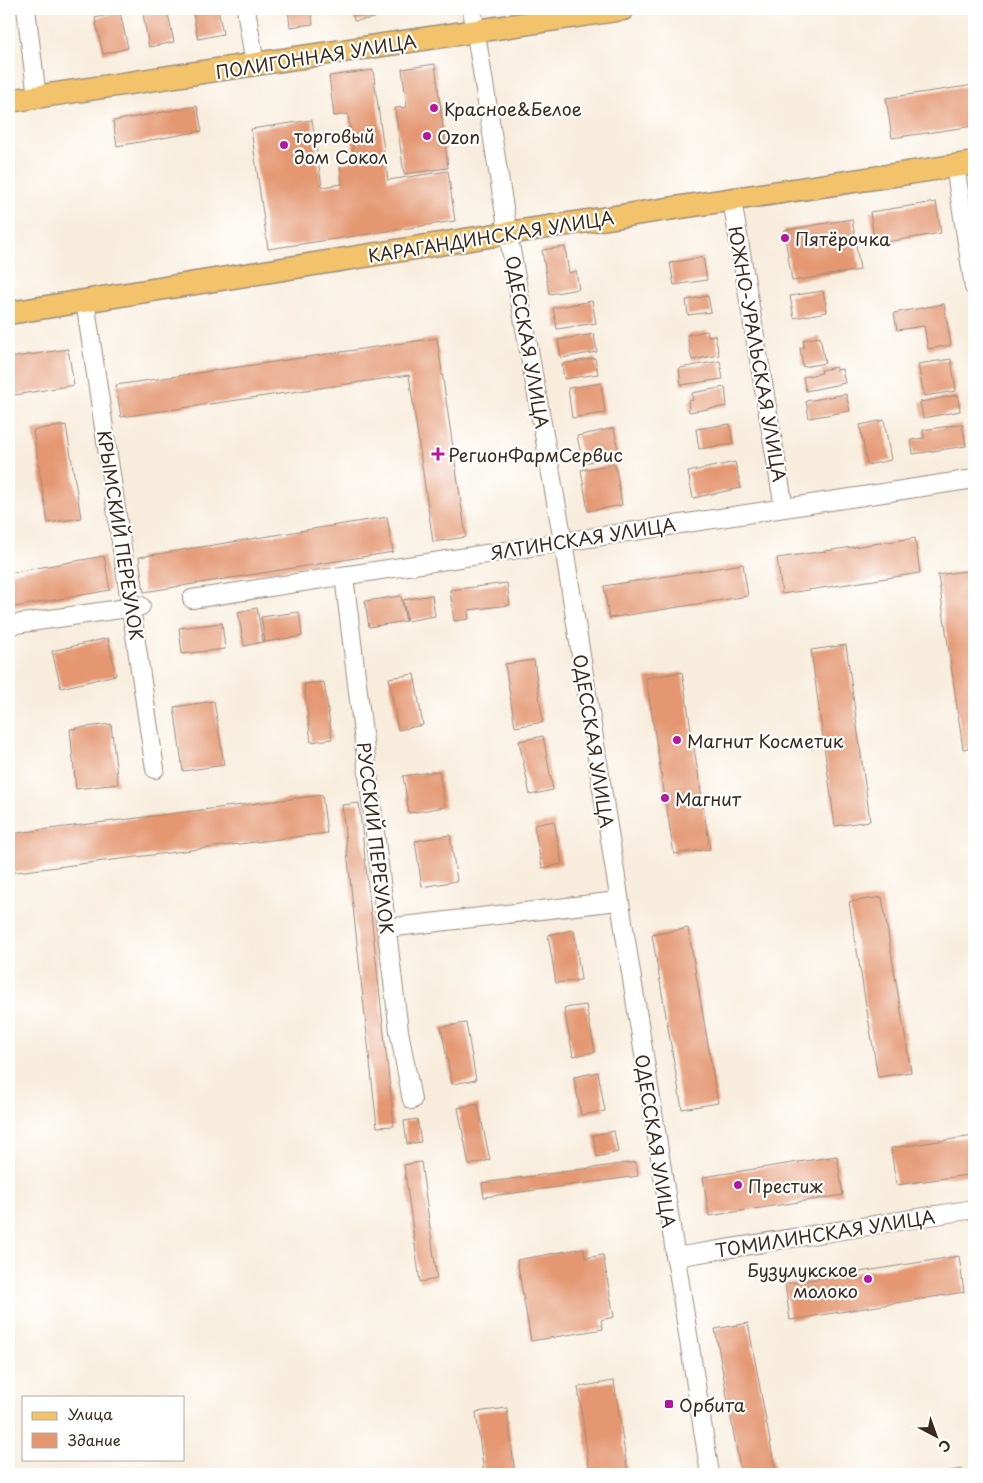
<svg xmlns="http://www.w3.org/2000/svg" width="983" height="1483" font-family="'Playpen Sans',sans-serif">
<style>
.building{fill:#e49771}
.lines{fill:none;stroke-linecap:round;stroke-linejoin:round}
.minor-casing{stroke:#9a8c7e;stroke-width:20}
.major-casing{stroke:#9a8c7e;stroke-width:25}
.minor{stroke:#fff;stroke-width:18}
.major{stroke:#f2c36a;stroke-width:22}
.poi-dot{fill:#b5179e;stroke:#fff;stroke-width:2}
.labels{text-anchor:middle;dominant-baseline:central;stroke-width:4.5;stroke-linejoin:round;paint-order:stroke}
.street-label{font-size:18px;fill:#3b2a1e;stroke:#fff}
.poi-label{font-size:18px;fill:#3b2a1e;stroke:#fff;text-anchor:start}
</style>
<rect width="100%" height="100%" fill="#fff"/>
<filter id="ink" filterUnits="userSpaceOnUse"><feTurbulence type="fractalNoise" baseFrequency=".02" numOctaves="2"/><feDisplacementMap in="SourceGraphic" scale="10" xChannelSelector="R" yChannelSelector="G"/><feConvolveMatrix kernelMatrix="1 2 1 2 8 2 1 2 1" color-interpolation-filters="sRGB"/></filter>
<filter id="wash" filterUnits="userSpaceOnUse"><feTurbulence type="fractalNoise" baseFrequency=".0096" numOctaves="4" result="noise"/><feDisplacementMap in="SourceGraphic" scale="20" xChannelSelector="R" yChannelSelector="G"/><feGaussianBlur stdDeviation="1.12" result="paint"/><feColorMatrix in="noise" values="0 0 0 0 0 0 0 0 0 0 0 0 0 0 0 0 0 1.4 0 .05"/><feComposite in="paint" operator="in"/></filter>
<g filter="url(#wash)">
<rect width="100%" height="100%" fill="#f8eddd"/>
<g id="blocks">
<g class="building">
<path d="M 167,9 L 174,42 L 149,47 L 143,14 Z"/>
<path d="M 192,9 L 218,9 L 223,34 L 198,39 Z"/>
<path d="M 288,9 L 311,9 L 313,24 L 290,27 Z"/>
<path d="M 352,9 L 374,9 L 375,18 L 354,21 Z"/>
<path d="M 388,9 L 432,9 L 432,10 L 389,16 Z"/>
<path d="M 120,12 L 128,48 L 103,54 L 95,18 Z"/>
<path d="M 435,64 L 448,168 L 404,174 L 395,108 L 407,107 L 402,69 Z"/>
<path d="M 373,70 L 388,180 L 448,171 L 455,221 L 268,249 L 251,129 L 312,120 L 322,187 L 342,184 L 340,163 L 355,161 L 348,114 L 334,116 L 329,76 Z"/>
<path d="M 974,85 L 974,126 L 892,138 L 886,98 Z"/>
<path d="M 197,106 L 202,131 L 117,146 L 113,121 Z"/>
<path d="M 936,202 L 941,233 L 875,244 L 870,212 Z"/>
<path d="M 852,219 L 860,270 L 792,281 L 784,230 Z"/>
<path d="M 565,247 L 569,273 L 576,271 L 579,289 L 549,294 L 542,250 Z"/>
<path d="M 703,257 L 707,280 L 674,285 L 670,263 Z"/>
<path d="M 823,291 L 827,312 L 794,318 L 790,296 Z"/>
<path d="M 708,296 L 711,312 L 688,315 L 686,300 Z"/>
<path d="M 592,301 L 596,323 L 557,329 L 553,308 Z"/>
<path d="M 944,304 L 951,345 L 928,349 L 924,326 L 897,330 L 894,313 Z"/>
<path d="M 707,331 L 708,336 L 715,335 L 719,355 L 692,360 L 687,335 Z"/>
<path d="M 594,334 L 597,352 L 561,358 L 558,340 Z"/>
<path d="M 820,337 L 825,363 L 803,367 L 800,348 L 804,347 L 803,340 Z"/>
<path d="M 437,338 L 466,537 L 433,542 L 409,375 L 121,417 L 116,385 Z"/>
<path d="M 68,349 L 74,385 L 9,396 L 9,358 Z"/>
<path d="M 595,358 L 598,374 L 564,379 L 562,364 Z"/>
<path d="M 951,359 L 956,391 L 924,396 L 918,364 Z"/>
<path d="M 720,361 L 723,379 L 681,385 L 679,368 Z"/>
<path d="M 836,367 L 836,370 L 842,369 L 845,383 L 806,391 L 803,377 L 822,373 L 821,370 Z"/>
<path d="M 601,383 L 605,413 L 572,418 L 568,388 Z"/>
<path d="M 725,387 L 727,406 L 689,412 L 688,401 L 693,400 L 692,393 Z"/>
<path d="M 846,394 L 850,411 L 809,418 L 806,401 Z"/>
<path d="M 958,395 L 960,411 L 923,418 L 920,402 Z"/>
<path d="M 884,420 L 891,460 L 867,465 L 860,425 Z"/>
<path d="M 730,424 L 733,444 L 699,449 L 696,429 Z"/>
<path d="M 962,424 L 966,446 L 913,454 L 911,440 L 924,438 L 923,430 Z"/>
<path d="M 66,425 L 81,518 L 48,523 L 33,430 Z"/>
<path d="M 614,428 L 619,456 L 583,463 L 577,436 Z"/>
<path d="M 735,462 L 741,488 L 693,498 L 688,472 Z"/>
<path d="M 615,464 L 622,505 L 588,511 L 581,470 Z"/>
<path d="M 387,517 L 393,552 L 144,592 L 139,557 Z"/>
<path d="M 915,538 L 920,573 L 782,594 L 777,558 Z"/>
<path d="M 104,556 L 110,590 L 9,608 L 9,573 Z"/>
<path d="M 743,564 L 748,596 L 609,618 L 604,586 Z"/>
<path d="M 972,570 L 974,589 L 974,747 L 963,749 L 938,575 Z"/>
<path d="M 507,583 L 510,605 L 468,610 L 469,619 L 454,621 L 450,590 Z"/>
<path d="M 432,595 L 435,616 L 407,621 L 403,600 Z"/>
<path d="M 401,596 L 406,621 L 369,627 L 365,601 Z"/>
<path d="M 257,608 L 263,642 L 244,646 L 238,612 Z"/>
<path d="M 299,612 L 302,636 L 265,642 L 261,617 Z"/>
<path d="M 222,623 L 225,649 L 182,654 L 179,628 Z"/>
<path d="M 108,638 L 116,675 L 61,688 L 52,651 Z"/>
<path d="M 846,645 L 870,821 L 835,826 L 811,650 Z"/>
<path d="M 534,660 L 543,722 L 515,727 L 505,664 Z"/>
<path d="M 682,672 L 710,849 L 674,854 L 646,678 Z"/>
<path d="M 414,674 L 423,725 L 398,730 L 389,678 Z"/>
<path d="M 324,682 L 332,739 L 311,742 L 304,684 Z"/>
<path d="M 214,701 L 224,765 L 183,771 L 174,707 Z"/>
<path d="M 111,724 L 118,784 L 76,789 L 70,729 Z"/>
<path d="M 543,736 L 553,790 L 530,795 L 519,741 Z"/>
<path d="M 439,771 L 445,807 L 409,813 L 403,776 Z"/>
<path d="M 322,795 L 327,833 L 9,873 L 9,834 Z"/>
<path d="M 359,803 L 394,1126 L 377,1127 L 342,805 Z"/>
<path d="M 554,821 L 562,864 L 542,868 L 534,825 Z"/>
<path d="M 450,835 L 457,881 L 422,887 L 415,841 Z"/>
<path d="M 882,897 L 911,1072 L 878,1077 L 849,902 Z"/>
<path d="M 688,928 L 718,1103 L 682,1109 L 652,935 Z"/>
<path d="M 574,930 L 581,980 L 556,983 L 548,935 Z"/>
<path d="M 586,1005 L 595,1052 L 573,1056 L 564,1008 Z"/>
<path d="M 466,1023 L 476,1080 L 452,1084 L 441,1027 Z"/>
<path d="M 598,1072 L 605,1111 L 581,1115 L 574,1077 Z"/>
<path d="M 478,1104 L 490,1160 L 469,1165 L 458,1108 Z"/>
<path d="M 417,1119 L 421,1142 L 407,1144 L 404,1121 Z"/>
<path d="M 614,1131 L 618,1152 L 597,1157 L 593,1135 Z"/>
<path d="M 974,1136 L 974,1174 L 896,1185 L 891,1148 Z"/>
<path d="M 837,1156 L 843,1195 L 709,1216 L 703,1177 Z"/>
<path d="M 421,1162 L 437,1279 L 420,1282 L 404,1165 Z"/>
<path d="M 636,1162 L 638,1176 L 484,1197 L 482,1183 Z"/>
<path d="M 584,1248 L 585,1258 L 603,1255 L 614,1317 L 601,1320 L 603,1329 L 531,1341 L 517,1260 Z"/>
<path d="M 959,1256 L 964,1292 L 790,1320 L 785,1284 Z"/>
<path d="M 748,1323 L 776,1474 L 741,1474 L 715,1329 Z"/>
<path d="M 614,1381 L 628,1474 L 590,1474 L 578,1387 Z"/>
<path d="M 507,1408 L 515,1474 L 484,1474 L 476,1412 Z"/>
<path d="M 962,1469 L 963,1474 L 936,1474 L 936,1473 Z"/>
</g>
</g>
</g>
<g filter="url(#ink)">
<use href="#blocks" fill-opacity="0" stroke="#9a8c7e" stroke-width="1"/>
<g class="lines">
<g class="minor-casing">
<g id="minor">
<path d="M 26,9 L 37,97"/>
<path d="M 246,9 L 255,65"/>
<path d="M 472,9 L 508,233 L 563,541 L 710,1474"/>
<path d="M 955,166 L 974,287"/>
<path d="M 732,200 L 784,508"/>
<path d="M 85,301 L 155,769"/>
<path d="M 344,576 L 399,1031 L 412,1100"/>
<path d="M 192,599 L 974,479"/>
<path d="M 9,625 L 141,606"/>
<path d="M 387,928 L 618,901"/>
<path d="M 675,1257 L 974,1209"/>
</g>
</g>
<g class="major-casing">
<g id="major">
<path d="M 9,101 L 623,9"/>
<path d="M 9,313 L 508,233 L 974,163"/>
</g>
</g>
<use href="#minor" class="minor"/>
<use href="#major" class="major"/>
</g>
</g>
<g class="poi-dot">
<circle cx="434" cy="108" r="5"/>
<circle cx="427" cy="136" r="5"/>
<circle cx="284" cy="145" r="5"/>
<circle cx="785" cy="238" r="5"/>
<path d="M435.5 446.5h5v5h5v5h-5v5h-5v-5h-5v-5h5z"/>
<circle cx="677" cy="740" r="5"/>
<circle cx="665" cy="798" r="5"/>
<circle cx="738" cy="1185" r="5"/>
<circle cx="868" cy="1279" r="5"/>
<rect x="664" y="1399" width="10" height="10" rx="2.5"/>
</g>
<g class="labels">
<g class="street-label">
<text transform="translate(316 56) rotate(-9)">ПОЛИГОННАЯ УЛИЦА</text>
<text transform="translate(491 236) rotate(-9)">КАРАГАНДИНСКАЯ УЛИЦА</text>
<text transform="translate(528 342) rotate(80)">ОДЕССКАЯ УЛИЦА</text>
<text transform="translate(758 354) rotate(80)">ЮЖНО-УРАЛЬСКАЯ УЛИЦА</text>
<text transform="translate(121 535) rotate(81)">КРЫМСКИЙ ПЕРЕУЛОК</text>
<text transform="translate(583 538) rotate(-9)">ЯЛТИНСКАЯ УЛИЦА</text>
<text transform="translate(594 741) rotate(81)">ОДЕССКАЯ УЛИЦА</text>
<text transform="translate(376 838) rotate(83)">РУССКИЙ ПЕРЕУЛОК</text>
<text transform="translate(656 1141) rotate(81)">ОДЕССКАЯ УЛИЦА</text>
<text transform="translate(825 1233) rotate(-9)">ТОМИЛИНСКАЯ УЛИЦА</text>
</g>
<g class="poi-label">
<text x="444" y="108">Красное&amp;Белое</text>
<text x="294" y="135">торговый<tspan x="294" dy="21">дом Сокол</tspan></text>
<text x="437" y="136">Ozon</text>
<text x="795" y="238">Пятёрочка</text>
<text x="448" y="454">РегионФармСервис</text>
<text x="687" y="740">Магнит Косметик</text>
<text x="675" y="798">Магнит</text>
<text x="748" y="1185">Престиж</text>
<text x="858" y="1269" text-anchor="end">Бузулукское<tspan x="858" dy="21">молоко</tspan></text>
<text x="679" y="1404">Орбита</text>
</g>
</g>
<rect width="983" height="1483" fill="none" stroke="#fff" stroke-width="30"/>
<rect x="22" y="1396" width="162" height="65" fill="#ffffff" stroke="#b1aaa5"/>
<rect x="32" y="1412" width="25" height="8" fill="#f2c36a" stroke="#b1aaa5"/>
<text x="68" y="1420" font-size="15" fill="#3b2a1e">Улица</text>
<rect x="32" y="1433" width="25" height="15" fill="#e49771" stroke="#b1aaa5"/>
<text x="68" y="1446" font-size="15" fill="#3b2a1e">Здание</text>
<g transform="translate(936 1436) rotate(139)" stroke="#ffffff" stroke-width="4" paint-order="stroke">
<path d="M0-4L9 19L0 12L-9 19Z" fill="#3b2a1e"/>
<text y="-8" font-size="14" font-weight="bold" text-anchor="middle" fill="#3b2a1e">С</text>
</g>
</svg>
